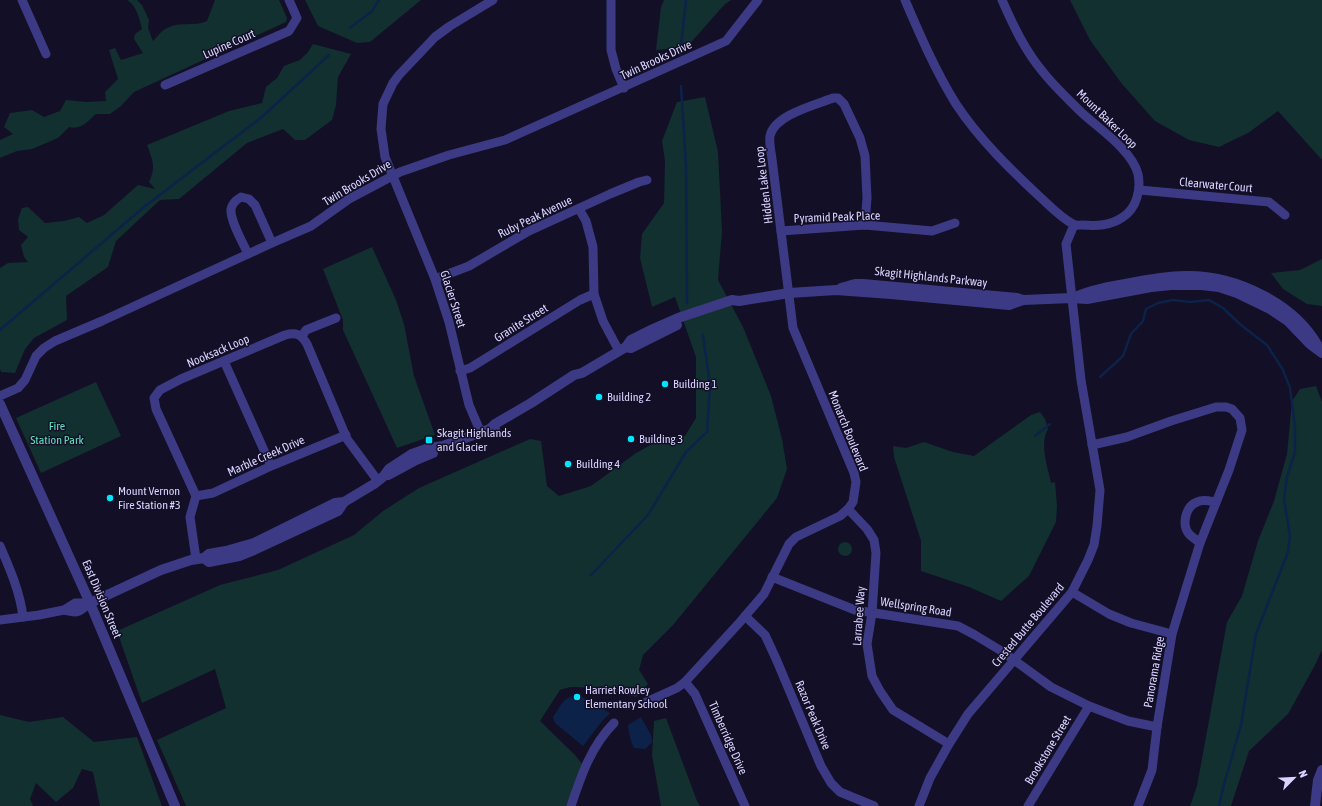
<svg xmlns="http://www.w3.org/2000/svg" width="1322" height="806" font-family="'Asap Condensed',sans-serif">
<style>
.green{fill:#12302f}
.water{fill:#0c2248}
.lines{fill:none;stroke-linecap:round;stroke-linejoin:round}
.stream{stroke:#0c2248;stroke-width:2.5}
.minor{stroke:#3d3a85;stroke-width:9}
.tertiary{stroke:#3d3a85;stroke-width:10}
.poi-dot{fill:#00e5ff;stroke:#130f26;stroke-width:1.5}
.labels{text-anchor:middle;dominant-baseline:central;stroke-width:3;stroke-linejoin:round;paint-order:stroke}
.street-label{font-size:12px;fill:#d9d4ff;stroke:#130f26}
.poi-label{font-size:12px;fill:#d9d4ff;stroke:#130f26;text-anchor:start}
.park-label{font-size:12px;fill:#5fe0c0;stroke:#130f26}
</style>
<rect width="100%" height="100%" fill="#130f26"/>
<g class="green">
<path d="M 127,0 L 137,0 L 142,5 L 149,20 L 148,28 L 153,41 C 157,37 162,30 167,28 C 180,21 194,27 207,21 L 215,0 L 279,0 L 287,18 L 286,22 L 134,92 L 121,106 L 110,114 L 96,114 C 87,122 81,130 69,127 L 58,138 L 32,149 L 17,151 L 0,158 L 0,140 L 13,134 L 4,127 L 10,113 L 32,110 L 44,117 L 60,111 L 66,100 L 86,102 L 106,101 L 105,92 L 118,79 L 109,50 L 115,48 L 121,60 L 143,53 L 134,39 L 135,34 L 142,29 C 139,18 137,6 127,0 Z"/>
<path d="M 305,0 L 421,0 L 370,42 L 357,43 L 318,26 Z"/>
<path d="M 664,0 L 731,0 L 724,5 L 687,47 L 656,50 L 661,7 Z"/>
<path d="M 1070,0 L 1322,0 L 1322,160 L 1278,111 L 1248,133 L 1219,147 L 1189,140 L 1155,121 L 1122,84 L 1090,40 Z"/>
<path d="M 313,44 L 351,54 L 338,77 L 336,105 L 332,120 L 305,140 L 295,140 L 283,129 L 247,143 L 179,199 L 160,200 L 116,241 L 108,267 L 66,296 L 67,320 L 34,338 L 25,349 L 15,373 L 1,372 L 0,369 L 0,268 L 8,263 L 28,262 L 24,257 L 21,245 L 28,237 L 19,230 L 18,219 L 22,208 L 28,207 L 45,223 L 64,221 L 79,217 L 87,223 L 104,215 L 138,185 L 155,189 L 149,182 C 156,167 153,161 147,145 L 229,111 L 262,103 L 266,87 L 277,78 L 284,66 L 300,60 L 308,52 Z"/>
<path d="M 705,97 L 718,152 L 722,231 L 718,280 L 743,327 L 771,396 L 782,439 L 787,469 L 777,498 L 673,625 L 643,655 L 639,670 L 648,684 L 636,697 C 620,692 590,687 572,687 C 568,687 564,689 560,690 L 540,721 L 575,755 L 583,765 L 567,806 L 186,806 L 157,740 L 226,708 L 215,669 L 142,703 L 117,631 L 220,585 L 278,570 L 354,535 L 383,511 L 419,488 L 530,439 L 541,441 L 547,486 L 559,496 L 591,486 L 636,453 L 654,443 L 685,436 L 696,418 L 696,357 L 675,297 L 652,307 L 640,258 L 642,234 L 664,203 L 665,161 L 662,141 L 677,102 Z"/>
<path d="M 372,247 L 396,300 L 404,324 L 414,376 L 435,435 L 397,448 L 343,330 L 343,320 L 323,269 Z"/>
<path d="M 1322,259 L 1322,306 L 1307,304 L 1283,289 L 1271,273 L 1300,270 Z"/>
<path d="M 96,382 L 121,436 L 41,473 L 16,418 Z"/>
<path d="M 1316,386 L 1322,402 L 1322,650 L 1314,667 L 1288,714 L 1249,751 L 1231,806 L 1190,806 L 1197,786 L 1227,622 L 1242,596 L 1258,541 L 1274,501 L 1287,454 L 1292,401 L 1300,389 Z"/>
<path d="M 1040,412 L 1045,419 L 1048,429 C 1039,444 1048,467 1051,483 L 1055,482 L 1057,506 L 1056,522 L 1029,576 L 1001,601 L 969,587 L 921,571 L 921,541 L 894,457 L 893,446 L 906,448 L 924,442 L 953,452 L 974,456 L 1031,415 Z"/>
<circle cx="845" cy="549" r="7"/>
<path d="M 0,715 L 29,722 L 63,717 L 94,742 L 137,737 L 162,806 L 100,806 L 93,772 L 82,769 L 73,788 L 56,802 L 36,783 L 30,799 L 33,806 L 0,806 Z"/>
<path d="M 666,718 L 697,801 L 700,806 L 661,806 L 652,755 L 654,721 Z"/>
</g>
<g class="water">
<path d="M 579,695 L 610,713 L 603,720 L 583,746 L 555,723 L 553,717 C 561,706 563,696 579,695 Z"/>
<path d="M 641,717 L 651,735 L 652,742 L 645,749 L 634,748 C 630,740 629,734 628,725 Z"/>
</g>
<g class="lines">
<g class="stream">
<path d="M 350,28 L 372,11 L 379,0"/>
<path d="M 680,55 L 686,0"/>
<path d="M 681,86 L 686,166 L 687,303"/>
<path d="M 0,330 L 144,207 L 263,116 L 329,55"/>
<path d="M 1100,377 L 1123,356 L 1131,334 L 1143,321 L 1146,309 L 1158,303 L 1173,300 L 1190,302 L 1209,300 L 1223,308 L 1241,325 L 1267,345 L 1283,370 L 1290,388 L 1292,403 L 1295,427 L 1295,452 L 1287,477 L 1284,499 L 1290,536 L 1288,552 L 1256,634 L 1241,725 L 1224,784 L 1219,806"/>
<path d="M 1035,436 L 1050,424"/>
<path d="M 591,575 L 648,515 L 686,452 L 707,432 L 710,385 L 703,335"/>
</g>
<g class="minor">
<path d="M 22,0 L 46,54"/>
<path d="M 611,0 L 611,50 L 616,69 L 624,88"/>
<path d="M 905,0 C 920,35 936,72 956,104 C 979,139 1010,169 1040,197 C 1050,206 1061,218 1073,224 C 1076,226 1079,225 1082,225 C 1097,226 1110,226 1123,217 C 1137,208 1141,189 1138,174 C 1132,150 1098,128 1081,112 C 1068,99 1054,86 1043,72 C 1025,51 1013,25 1002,0"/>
<path d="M 165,85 L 289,31 L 297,18 L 289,0"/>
<path d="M 1140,190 L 1269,202 L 1285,215"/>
<path d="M 579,209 L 586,221 L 593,247 L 594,294 L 603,321 L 619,351"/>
<path d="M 781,231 L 865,225 L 932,231 L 955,223"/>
<path d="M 248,254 C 243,243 230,221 231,209 C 232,203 236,200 241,197 L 249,199 L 255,205 L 272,243"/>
<path d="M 435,279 L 469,266 L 527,232 L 610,194 L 639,182 L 647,180"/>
<path d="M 302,336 L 306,330 L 336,318"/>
<path d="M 224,361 L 271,466"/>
<path d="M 460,371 L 470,368 L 580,300 L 594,294"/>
<path d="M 0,396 L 18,388 L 25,380 L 36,356 L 44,348 L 55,341 L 102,321 L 272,243 L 311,226 L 349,199 L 400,172 L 449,155 L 505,140 L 726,41 L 758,0"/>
<path d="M 481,433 L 469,405 L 449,322 L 435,279 L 385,157 L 381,129 L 383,104 L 393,83 L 399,75 L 435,37 L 450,26 L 493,0"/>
<path d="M 1092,445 L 1127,437 L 1171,421 L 1216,407 L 1226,407 L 1232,409 L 1240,418 L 1242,430 L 1229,470 L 1200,543 L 1172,634 L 1157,727 L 1152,770 L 1138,806"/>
<path d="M 196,496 L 213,493 L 271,466 L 346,435"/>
<path d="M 848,509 L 867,529 L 874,540 L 876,553 L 872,613 L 867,644 L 872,676 L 880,691 L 893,710 L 949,744"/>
<path d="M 1200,543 C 1197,540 1193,538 1190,535 C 1181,526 1185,507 1197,502 C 1203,499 1209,501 1216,502"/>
<path d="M 0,546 C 10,569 20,592 23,617"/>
<path d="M 196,559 L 190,517 L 196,496 L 156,409 L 154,398 L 160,390 L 181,379 L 285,335 C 296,332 301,334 307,344 L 347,439 L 378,481"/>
<path d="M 772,577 L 855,610 L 958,626 L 975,635 L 1003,652 L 1051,687 L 1089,706 L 1128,721 L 1157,727"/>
<path d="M 1072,592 L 1109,614 L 1131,623 L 1172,634"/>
<path d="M 64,610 C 79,614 79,612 90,603"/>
<path d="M 745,616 L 765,635 L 777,661 L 821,766 L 831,783 L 840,792 L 874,806"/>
<path d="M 0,620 L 39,615 L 64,610 L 75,603 L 90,603"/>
<path d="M 685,682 L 695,694 L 745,806"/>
<path d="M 646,702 L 677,688 L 685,682 L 740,622 L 764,594 L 789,544 L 796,537 L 840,516 L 848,509 L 853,502 L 856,482 L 854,473 L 793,328 L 772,159 C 771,152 769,143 770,136 C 774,115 815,105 833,98 L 838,98 L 844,104 L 860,138 L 865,156 L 867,198 L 865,225"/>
<path d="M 571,806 C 581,776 591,746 614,723"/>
<path d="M 919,806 L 930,778 L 949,744 L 968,714 L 1072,592 L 1088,560 L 1094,545 L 1097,526 L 1100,490 L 1081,380 L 1066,244 L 1074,225"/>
<path d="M 1028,806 L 1089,706"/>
</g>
<g class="tertiary">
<path d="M 841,288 L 855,284 L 863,284 L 1017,298 L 1023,300"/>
<path d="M 1075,297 C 1091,290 1108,287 1125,284 C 1145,280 1165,276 1185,276 C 1236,275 1297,304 1320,350"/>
<path d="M 626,347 L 631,348 L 677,325"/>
<path d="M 0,404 L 90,603 L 175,806"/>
<path d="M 490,429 L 495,424 L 531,403 L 574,375 L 582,373 L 626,347 L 631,340 L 653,329 L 678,318 L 732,300 L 739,301 L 789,293 L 836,290 L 891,294 L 1009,305 L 1023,300 L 1072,298 L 1087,299 L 1151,287 L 1171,285 L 1201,285 L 1219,287 L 1237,293 L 1270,309 L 1288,321 L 1310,344 L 1322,353"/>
<path d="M 388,475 L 414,461 L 433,453"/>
<path d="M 204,558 L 209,562 L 239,556 L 254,550 L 338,511 L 344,502"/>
<path d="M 90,603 L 161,570 L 191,560 L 204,558 L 209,554 L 226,551 L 254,543 L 335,503 L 344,502 L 374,484 L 384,476 L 389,469 L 412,454 L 429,448 L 443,446 L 490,429 L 495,429"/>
<path d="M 1315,806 L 1318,780 L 1322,770"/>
</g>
</g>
<g class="poi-dot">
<circle cx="665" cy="384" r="4"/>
<circle cx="599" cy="397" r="4"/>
<circle cx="631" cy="439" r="4"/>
<rect x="425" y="436" width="8" height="8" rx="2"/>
<circle cx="568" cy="464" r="4"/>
<circle cx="110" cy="498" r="4"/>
<circle cx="577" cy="697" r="4"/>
</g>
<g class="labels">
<g class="street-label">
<text transform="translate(229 44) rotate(-24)">Lupine Court</text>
<text transform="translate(656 60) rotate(-25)">Twin Brooks Drive</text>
<text transform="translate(1107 119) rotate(44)">Mount Baker Loop</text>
<text transform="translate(357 183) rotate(-31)">Twin Brooks Drive</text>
<text transform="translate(764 185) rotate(-97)">Hidden Lake Loop</text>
<text transform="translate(1216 185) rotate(5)">Clearwater Court</text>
<text transform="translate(535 217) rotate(-26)">Ruby Peak Avenue</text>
<text transform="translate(837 217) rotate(-2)">Pyramid Peak Place</text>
<text transform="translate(931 277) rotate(6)">Skagit Highlands Parkway</text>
<text transform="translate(453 299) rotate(72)">Glacier Street</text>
<text transform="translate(521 323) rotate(-32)">Granite Street</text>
<text transform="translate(218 351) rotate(-23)">Nooksack Loop</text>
<text transform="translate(848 431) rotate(68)">Monarch Boulevard</text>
<text transform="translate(266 456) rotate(-24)">Marble Creek Drive</text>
<text transform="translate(102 599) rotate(67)">East Division Street</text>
<text transform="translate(916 607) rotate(9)">Wellspring Road</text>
<text transform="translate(859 616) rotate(-86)">Larrabee Way</text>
<text transform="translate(1028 625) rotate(-50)">Crested Butte Boulevard</text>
<text transform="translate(1154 672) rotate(-80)">Panorama Ridge</text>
<text transform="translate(813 715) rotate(67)">Razor Peak Drive</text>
<text transform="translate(728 738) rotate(66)">Timberridge Drive</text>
<text transform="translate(1048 750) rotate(-59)">Brookstone Street</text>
</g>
<g class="poi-label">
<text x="673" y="384">Building 1</text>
<text x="607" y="397">Building 2</text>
<text x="437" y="433">Skagit Highlands<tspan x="437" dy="14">and Glacier</tspan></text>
<text x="639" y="439">Building 3</text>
<text x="576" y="464">Building 4</text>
<text x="118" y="491">Mount Vernon<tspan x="118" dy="14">Fire Station #3</tspan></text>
<text x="585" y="690">Harriet Rowley<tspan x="585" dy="14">Elementary School</tspan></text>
</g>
<g class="park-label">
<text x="57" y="426">Fire<tspan x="57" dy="14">Station Park</tspan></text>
</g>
</g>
<g transform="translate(1294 778) rotate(66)" stroke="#130f26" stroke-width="3" paint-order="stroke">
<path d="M0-3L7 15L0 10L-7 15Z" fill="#d9d4ff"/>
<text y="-6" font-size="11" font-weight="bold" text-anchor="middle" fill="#d9d4ff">N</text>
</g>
</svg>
